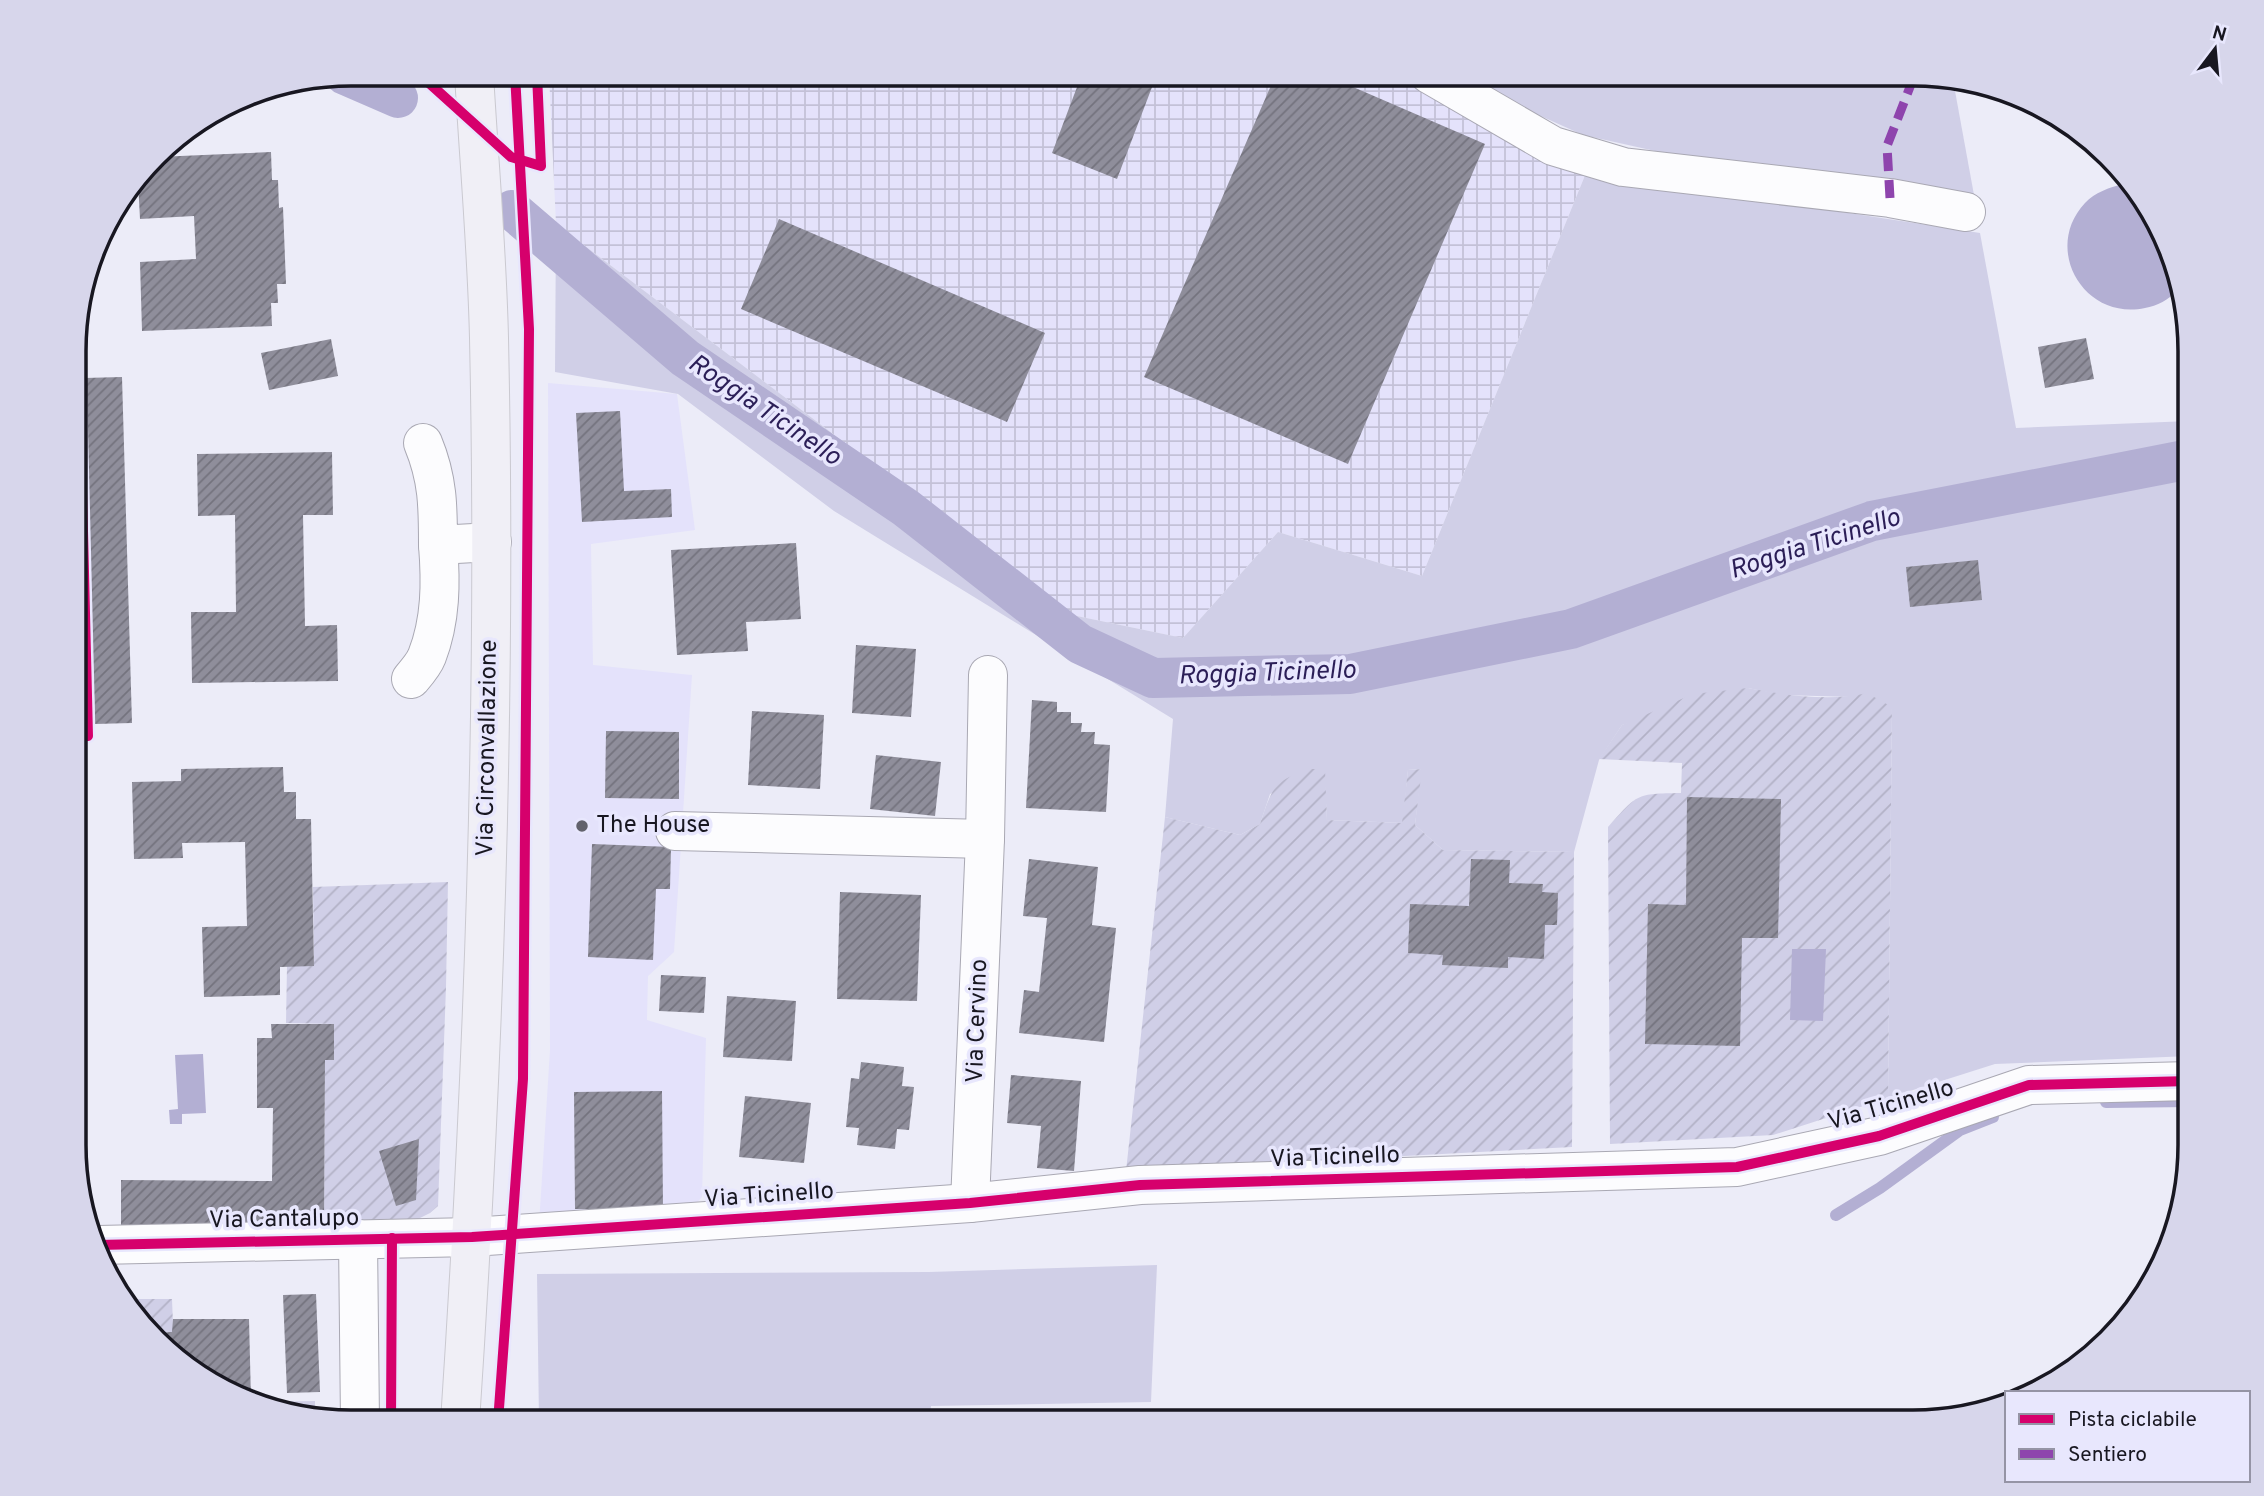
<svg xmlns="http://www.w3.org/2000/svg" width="2264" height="1496" font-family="Overpass,sans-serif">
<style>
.built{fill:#e4e2fb}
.industrial{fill:url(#industrial-grid)}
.grass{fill:#d0cfe7}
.garden{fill:url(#garden-furrows)}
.water{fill:#b3afd3}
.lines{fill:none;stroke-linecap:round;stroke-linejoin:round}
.stream{stroke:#b3afd3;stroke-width:12}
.canal{stroke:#b3afd3;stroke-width:40}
.building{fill:url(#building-hatch)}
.minor-casing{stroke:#a9a8b3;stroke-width:40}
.major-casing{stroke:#cac9d0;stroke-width:40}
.minor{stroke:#fcfcfe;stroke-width:38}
.major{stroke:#f0eff6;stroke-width:38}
.quiet{stroke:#8e44ad;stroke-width:9;stroke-dasharray:18 9;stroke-linecap:butt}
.cycleway-casing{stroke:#e8e7fd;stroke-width:15}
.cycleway{stroke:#d6006c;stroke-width:10}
.poi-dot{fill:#62626c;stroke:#e8e7fd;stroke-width:2.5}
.labels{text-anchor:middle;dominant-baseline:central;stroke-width:7;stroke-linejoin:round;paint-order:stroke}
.street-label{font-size:24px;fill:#181721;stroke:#e8e7fd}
.poi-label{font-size:24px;fill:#181721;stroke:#e8e7fd;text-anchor:start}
.water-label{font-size:26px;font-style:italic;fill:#2b1e57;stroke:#e8e7fd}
.rim{fill:none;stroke:#181721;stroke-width:3.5}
</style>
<defs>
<pattern id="industrial-grid" width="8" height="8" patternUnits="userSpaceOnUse" patternTransform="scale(1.75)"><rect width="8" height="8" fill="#e4e2fb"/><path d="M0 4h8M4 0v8" fill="none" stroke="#c3c1d7"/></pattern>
<pattern id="garden-furrows" width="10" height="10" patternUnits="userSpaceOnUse" patternTransform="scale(1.75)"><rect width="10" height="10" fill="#d0cfe7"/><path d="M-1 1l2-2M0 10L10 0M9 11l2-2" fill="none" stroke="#b2b1c6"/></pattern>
<pattern id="building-hatch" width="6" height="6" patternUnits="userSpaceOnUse" patternTransform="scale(1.75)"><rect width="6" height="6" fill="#8f8e9b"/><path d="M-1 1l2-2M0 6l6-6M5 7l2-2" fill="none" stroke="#74737e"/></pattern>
</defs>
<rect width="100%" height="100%" fill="#ececf8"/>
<path class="built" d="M 548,383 L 677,394 L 695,530 L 591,544 L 593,665 L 692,675 L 674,952 L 648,976 L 647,1020 L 706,1038 L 702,1197 L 685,1215 L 539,1225 L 550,1050 Z"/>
<path class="industrial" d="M 549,74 L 1430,74 L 1586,173 L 1422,576 L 1278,532 L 1183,638 L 1072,615 L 556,224 Z"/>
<g class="grass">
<path d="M 1455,74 L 1914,74 L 1953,80 L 1974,195 L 1759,174 L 1583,135 L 1474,86 Z"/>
<path d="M 1586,173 L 1980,233 L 2016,428 L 2190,421 L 2190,1056 L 1995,1064 L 1888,1098 L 1892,708 L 1867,694 L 1853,697 L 1781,695 L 1748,688 L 1622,725 L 1599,760 L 1574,852 L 1443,850 L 1415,825 L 1421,769 L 1408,770 L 1403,823 L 1327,820 L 1324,769 L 1270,794 L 1260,824 L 1240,835 L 1165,817 L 1173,719 L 834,511 L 678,394 L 555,372 L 556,224 L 1072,615 L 1183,638 L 1278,532 L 1422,576 Z"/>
<path d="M 1157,1265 L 1151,1402 L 931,1406 L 930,1422 L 539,1422 L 537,1274 L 929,1272 Z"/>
<path d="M 315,1401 L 315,1417 L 262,1408 L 250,1402 Z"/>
</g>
<g class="garden">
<path d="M 1748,688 C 1784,695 1831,702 1867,693 L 1892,707 L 1888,1098 L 1773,1135 L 1610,1144 L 1608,827 C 1639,793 1635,794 1681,793 L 1682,763 L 1599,759 L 1622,725 L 1693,694 Z"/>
<path d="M 1311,769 L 1325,769 L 1327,820 L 1402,823 L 1408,770 L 1422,769 L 1415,825 L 1443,850 L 1574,852 L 1572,1147 L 1126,1171 L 1165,817 L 1240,835 L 1260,824 C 1272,788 1274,780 1311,769 Z"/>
<path d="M 84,858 L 87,953 L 76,953 L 76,862 Z"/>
<path d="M 448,882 L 446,987 L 438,1206 L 430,1213 L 412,1222 L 324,1227 L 325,1060 L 334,1060 L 334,1024 L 286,1023 L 287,966 L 314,966 L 313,887 Z"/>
<path d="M 125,1299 L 172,1299 L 174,1351 Z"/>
</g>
<g class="water">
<path d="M 2123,184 L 2127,184 L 2154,212 L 2177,290 C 2169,300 2157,306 2145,308 C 2084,321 2042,249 2085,203 C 2095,192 2109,188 2123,184 Z"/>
<path d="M 1792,949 L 1826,949 L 1823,1021 L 1790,1020 Z"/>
<path d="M 203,1054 L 206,1113 L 182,1114 L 182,1124 L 170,1124 L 169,1110 L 178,1109 L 175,1055 Z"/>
</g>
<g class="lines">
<g class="stream">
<path d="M 2106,1102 L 2190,1101"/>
<path d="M 1836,1215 L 1880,1188 L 1960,1130 L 1993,1117"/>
</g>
<g class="canal">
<path d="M 345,75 L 398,98"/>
<path d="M 512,210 L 685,358 L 906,508 L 1080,644 L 1153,678 L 1350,674 L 1571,629 L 1872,521 L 2190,459"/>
</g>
</g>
<g class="building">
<path d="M 1082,74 L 1157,74 L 1117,179 L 1052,153 Z"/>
<path d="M 1276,74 L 1323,74 L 1485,144 L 1348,464 L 1144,377 Z"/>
<path d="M 271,152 L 272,180 L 278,180 L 279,208 L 283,207 L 286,284 L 277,284 L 278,303 L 271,303 L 272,326 L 142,331 L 140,262 L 196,259 L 194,216 L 140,219 L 138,181 L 157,157 Z"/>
<path d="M 779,219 L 1045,333 L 1007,422 L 741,309 Z"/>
<path d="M 2086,338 L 2094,379 L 2045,388 L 2038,347 Z"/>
<path d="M 331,339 L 338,376 L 269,390 L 261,353 Z"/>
<path d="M 122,377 L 132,723 L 95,724 L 84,378 Z"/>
<path d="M 620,411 L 624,491 L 671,489 L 672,517 L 582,522 L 576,413 Z"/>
<path d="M 332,452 L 333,515 L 303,515 L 305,626 L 337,625 L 338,681 L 192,683 L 191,612 L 236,612 L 235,515 L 198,516 L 197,454 Z"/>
<path d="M 796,543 L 801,619 L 746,622 L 748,651 L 677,655 L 671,550 Z"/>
<path d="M 1978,560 L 1982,600 L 1910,607 L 1906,567 Z"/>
<path d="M 856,645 L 916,649 L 911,717 L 852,713 Z"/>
<path d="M 1032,700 L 1057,702 L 1057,712 L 1071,712 L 1071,723 L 1082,723 L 1081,732 L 1095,732 L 1094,744 L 1110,745 L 1106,812 L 1026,808 Z"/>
<path d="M 752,711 L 824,715 L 820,789 L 748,785 Z"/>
<path d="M 606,731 L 679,732 L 679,799 L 605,798 Z"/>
<path d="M 876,755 L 941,762 L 935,816 L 870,809 Z"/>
<path d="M 283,767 L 284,792 L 296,792 L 296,819 L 311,819 L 314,966 L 280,967 L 280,995 L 204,997 L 202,927 L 247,926 L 245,842 L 182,843 L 183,858 L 134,859 L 132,782 L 181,781 L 181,769 Z"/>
<path d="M 1687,797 L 1781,799 L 1778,938 L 1742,938 L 1740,1046 L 1645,1044 L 1648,904 L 1686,905 Z"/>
<path d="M 592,844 L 671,847 L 670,889 L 656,889 L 653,960 L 588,957 Z"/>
<path d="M 1029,859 L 1098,867 L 1092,925 L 1116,928 L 1104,1042 L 1019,1033 L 1024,990 L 1039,992 L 1047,918 L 1023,916 Z"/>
<path d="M 1471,859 L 1510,860 L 1509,883 L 1543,884 L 1542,892 L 1558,893 L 1557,925 L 1545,925 L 1544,959 L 1508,957 L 1508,968 L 1442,965 L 1443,955 L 1408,953 L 1410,904 L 1469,906 Z"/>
<path d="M 840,892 L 921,895 L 917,1001 L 837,999 Z"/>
<path d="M 76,956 L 80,956 L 82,1113 L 76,1113 Z"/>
<path d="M 661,975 L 706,977 L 704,1013 L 659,1011 Z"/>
<path d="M 727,996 L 796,1001 L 792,1061 L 723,1057 Z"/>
<path d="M 271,1024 L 334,1024 L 334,1060 L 325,1060 L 324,1227 L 121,1226 L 121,1180 L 272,1181 L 273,1108 L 257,1108 L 257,1038 L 272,1038 Z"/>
<path d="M 861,1062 L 904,1067 L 902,1086 L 914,1087 L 909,1130 L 897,1129 L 895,1149 L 857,1145 L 859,1128 L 846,1127 L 851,1078 L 859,1079 Z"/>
<path d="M 1011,1075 L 1081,1081 L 1074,1171 L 1037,1168 L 1041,1126 L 1007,1123 Z"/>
<path d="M 662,1091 L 663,1209 L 575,1209 L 574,1092 Z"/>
<path d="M 745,1096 L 811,1103 L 804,1163 L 739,1157 Z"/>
<path d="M 419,1139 L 416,1200 L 396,1206 L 379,1151 Z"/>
<path d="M 316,1294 L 320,1392 L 287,1393 L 283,1295 Z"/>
<path d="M 173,1319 L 249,1319 L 251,1400 L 247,1400 L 196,1376 L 156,1333 L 172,1332 Z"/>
</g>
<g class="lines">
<g class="minor-casing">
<g id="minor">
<path d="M 1429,74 L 1553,146 L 1623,167 L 1890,198 L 1966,212"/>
<path d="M 423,443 C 438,479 438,507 438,545 L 492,542"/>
<path d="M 411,679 C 417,672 424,664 427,656 C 441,620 441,582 438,545"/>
<path d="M 675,831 L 985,839"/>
<path d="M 970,1203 L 985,839 L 988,675"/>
<path d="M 358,1239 L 360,1422"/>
<path d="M 98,1245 L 472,1237 L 970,1203 L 1140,1185 L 1737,1167 L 1879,1136 L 2029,1085 L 2190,1081"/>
</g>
</g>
<g class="major-casing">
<path id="major" d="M 460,1422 C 484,1062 497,699 489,338 C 487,250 479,161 474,74"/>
</g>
<use href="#minor" class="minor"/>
<use href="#major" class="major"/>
<path class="quiet" d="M 1890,198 L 1887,146 L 1915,74"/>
<g class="cycleway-casing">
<g id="cycleway">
<path d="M 419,74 L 511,157 L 541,166 L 537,74"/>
<path d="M 76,367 L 79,367 L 88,736 L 76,737"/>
<path d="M 98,1245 L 472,1237 L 970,1203 L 1140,1185 L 1737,1167 L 1879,1136 L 2029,1085 L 2190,1081"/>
<path d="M 391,1422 L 392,1238"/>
<path d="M 498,1422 L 523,1079 L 529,329 L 515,74"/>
</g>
</g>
<use href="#cycleway" class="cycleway"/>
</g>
<circle class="poi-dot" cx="582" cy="826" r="7"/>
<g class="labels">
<g class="street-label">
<text transform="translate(488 748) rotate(-89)">Via Circonvallazione</text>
<text transform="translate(978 1021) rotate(-88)">Via Cervino</text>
<text transform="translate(1891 1106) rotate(-16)">Via Ticinello</text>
<text transform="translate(1335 1158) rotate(-2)">Via Ticinello</text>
<text transform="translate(769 1196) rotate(-4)">Via Ticinello</text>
<text transform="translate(284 1220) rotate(-1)">Via Cantalupo</text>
</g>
<g class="poi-label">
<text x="596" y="826">The House</text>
</g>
<g class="water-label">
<text transform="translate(764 411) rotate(34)">Roggia Ticinello</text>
<text transform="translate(1815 545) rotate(-18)">Roggia Ticinello</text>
<text transform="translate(1267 674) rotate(-2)">Roggia Ticinello</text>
</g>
</g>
<path d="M0 0H2264V1496H0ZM351 86H1913A265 265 0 0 1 2178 351V1145A265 265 0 0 1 1913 1410H351A265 265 0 0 1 86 1145V351A265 265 0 0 1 351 86Z" fill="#d7d6eb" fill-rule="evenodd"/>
<path class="rim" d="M351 86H1913A265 265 0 0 1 2178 351V1145A265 265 0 0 1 1913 1410H351A265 265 0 0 1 86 1145V351A265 265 0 0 1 351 86Z"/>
<rect x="2005" y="1391" width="245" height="91" fill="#e8e7fd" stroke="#9594a5" stroke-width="2"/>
<rect x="2019" y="1414" width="35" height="10" fill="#d6006c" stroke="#9594a5" stroke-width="2"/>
<text x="2068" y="1426" font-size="21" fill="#181721">Pista ciclabile</text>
<rect x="2019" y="1449" width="35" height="10" fill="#8e44ad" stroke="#9594a5" stroke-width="2"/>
<text x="2068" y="1461" font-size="21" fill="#181721">Sentiero</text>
<g transform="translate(2215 49) rotate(16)" stroke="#e8e7fd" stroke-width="5" paint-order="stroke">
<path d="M0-5L12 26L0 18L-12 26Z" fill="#181721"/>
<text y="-10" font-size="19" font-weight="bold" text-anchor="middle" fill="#181721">N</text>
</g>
</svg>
